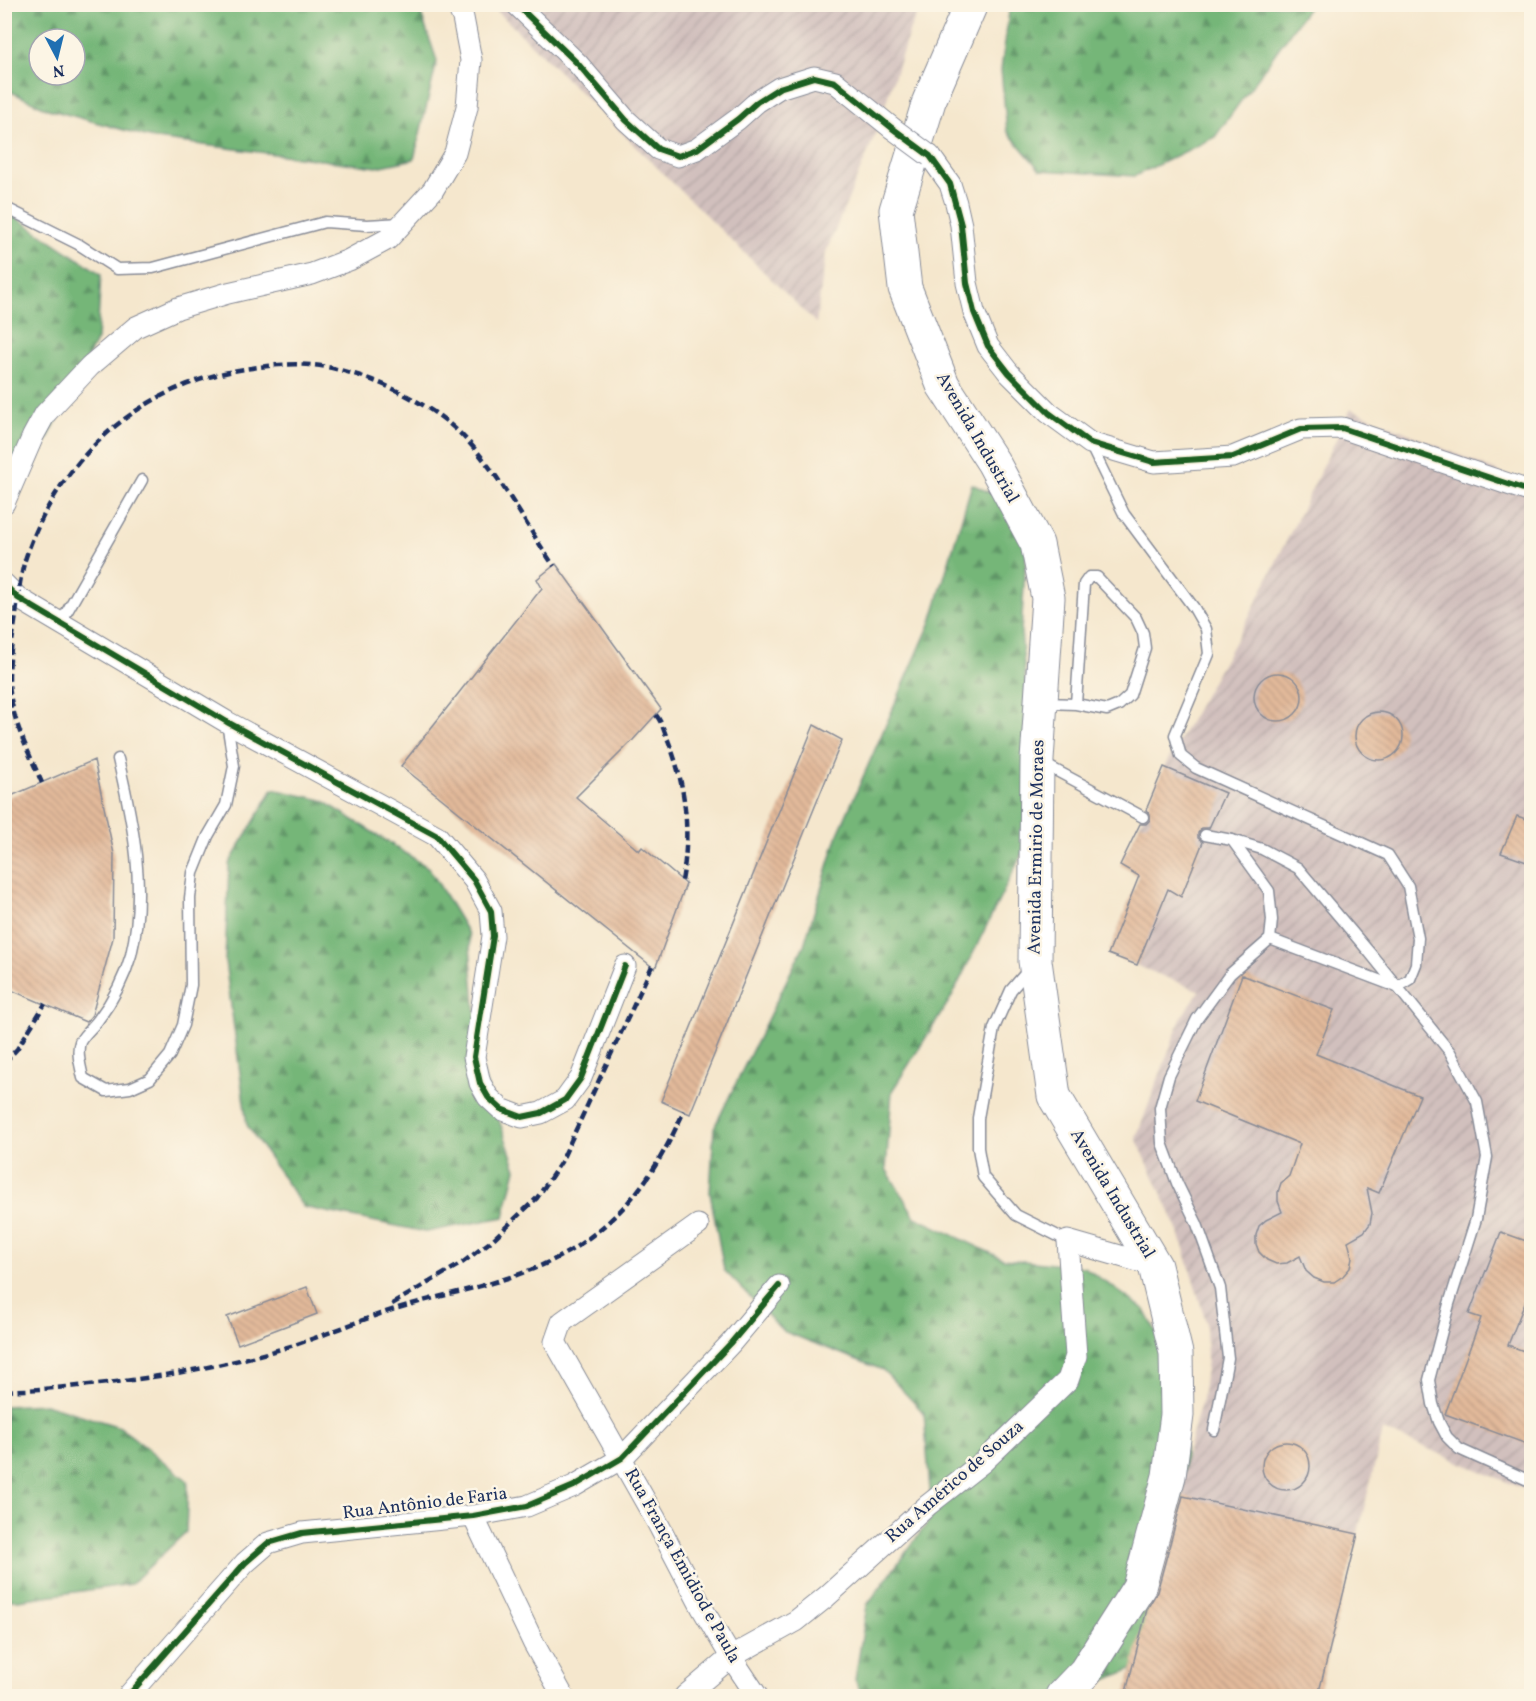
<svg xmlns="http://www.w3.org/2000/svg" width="1536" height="1701" font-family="Vollkorn,serif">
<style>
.industrial{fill:url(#industrial-furrows)}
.forest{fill:url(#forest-firs);stroke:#48726b;stroke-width:1.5;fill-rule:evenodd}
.building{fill:url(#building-back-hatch)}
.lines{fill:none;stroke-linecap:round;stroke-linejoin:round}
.lane-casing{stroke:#888b96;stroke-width:13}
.street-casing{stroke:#888b96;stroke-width:23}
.primary-casing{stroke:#888b96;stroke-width:35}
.lane{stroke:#fff;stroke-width:10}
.street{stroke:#fff;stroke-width:21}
.primary{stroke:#fff;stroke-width:33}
.rail{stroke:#1b2f5e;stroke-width:4.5;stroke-dasharray:9 4.5;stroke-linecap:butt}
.street-bridge-casing{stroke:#888b96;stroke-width:23;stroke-linecap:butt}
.street-bridge{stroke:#fff;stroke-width:21}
.cycleway-casing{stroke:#fcf5e5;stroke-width:10}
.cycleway{stroke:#1b5e20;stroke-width:6}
.labels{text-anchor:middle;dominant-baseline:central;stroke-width:5;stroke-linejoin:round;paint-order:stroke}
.street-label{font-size:18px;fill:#1b2f5e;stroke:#fcf5e5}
</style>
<defs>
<pattern id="industrial-furrows" width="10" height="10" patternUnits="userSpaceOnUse" patternTransform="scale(1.5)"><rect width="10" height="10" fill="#d1c0bd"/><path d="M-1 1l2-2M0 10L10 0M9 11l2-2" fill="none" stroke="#b3a5a5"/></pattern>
<pattern id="forest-firs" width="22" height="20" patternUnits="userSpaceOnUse" patternTransform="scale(1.5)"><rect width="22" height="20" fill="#75b678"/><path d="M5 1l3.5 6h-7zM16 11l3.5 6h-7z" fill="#5f9466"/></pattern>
<pattern id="building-back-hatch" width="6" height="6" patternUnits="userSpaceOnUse" patternTransform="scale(1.5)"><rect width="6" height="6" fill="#e2b99a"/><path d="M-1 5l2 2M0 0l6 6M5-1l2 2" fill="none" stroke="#c19f87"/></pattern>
</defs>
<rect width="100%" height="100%" fill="#fcf5e5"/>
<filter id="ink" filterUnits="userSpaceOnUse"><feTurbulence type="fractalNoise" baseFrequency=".0167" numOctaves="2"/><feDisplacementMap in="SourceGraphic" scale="12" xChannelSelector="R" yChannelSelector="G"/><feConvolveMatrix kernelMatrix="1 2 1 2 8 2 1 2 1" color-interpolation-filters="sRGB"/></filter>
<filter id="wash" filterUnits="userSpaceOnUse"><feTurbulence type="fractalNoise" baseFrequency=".008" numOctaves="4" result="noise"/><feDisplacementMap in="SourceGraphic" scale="24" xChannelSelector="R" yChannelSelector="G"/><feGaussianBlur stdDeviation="1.35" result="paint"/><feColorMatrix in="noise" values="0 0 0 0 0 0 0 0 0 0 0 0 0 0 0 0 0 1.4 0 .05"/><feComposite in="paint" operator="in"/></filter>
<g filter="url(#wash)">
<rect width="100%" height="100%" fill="#f5e7cd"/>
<g class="industrial">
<path d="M 491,5 L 922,5 L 910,29 L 875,135 L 826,252 L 816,323 Z"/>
<path d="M 1351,409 L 1531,486 L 1531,1492 L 1383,1430 L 1318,1696 L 1125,1696 L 1176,1494 L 1202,1399 L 1207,1360 L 1206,1322 L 1179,1232 L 1136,1138 L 1182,1016 L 1200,991 L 1108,954 L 1139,876 L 1120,865 L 1143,817 L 1164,767 L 1251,613 Z"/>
</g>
<g class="forest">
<path d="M 5,4 L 418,5 L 437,61 L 414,159 L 377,167 L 156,139 L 48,109 L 5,89 ZM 39,39 L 75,39 L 75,75 L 39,75 Z"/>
<path d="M 1010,5 L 1010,4 L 1310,5 L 1215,137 L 1135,176 L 1040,170 L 1007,131 L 1001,70 Z"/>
<path d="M 5,210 L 101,274 L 97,339 L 29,477 L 5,517 Z"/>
<path d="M 972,484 L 1029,512 L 1021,632 L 1038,821 L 951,998 L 892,1091 L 886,1169 L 915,1217 L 1003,1259 L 1084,1267 L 1145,1310 L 1173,1365 L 1185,1450 L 1177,1589 L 1132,1669 L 1068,1696 L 863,1696 L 855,1680 L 867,1605 L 932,1517 L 924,1413 L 883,1370 L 783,1331 L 724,1270 L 710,1193 L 714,1128 L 804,945 L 838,834 L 931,622 Z"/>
<path d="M 273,789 L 322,800 L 429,868 L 469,935 L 480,1065 L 516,1169 L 504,1217 L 426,1232 L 303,1207 L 247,1125 L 225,961 L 229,864 Z"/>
<path d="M 45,1404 L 120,1427 L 188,1481 L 186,1532 L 131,1584 L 18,1600 L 5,1600 L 5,1406 Z"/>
</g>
<g id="blocks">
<g class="building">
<path d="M 556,564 L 661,709 L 633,740 L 576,797 L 639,851 L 642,847 L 686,884 L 655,969 L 401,766 L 542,588 L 537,579 Z"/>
<circle cx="1278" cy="697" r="24"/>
<circle cx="1379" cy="736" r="24"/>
<path d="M 814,725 L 842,740 L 690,1114 L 661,1101 Z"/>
<path d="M 94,760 L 114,854 L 113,938 L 92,1015 L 86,1022 L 4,987 L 4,922 L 7,911 L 4,799 Z"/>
<path d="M 1164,767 L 1225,793 L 1209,828 L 1202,828 L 1198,833 L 1198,838 L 1203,842 L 1181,897 L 1168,889 L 1137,965 L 1108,954 L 1139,876 L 1120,865 L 1140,824 L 1146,824 L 1150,820 L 1150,814 L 1146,810 Z"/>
<path d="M 1517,816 L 1532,821 L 1532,864 L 1501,853 Z"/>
<path d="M 1242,975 L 1334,1010 L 1316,1054 L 1420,1096 L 1379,1193 L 1367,1188 L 1372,1213 L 1370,1224 L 1364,1232 L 1348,1241 L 1352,1257 L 1350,1268 L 1343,1276 L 1334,1282 L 1324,1282 L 1314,1278 L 1306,1271 L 1300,1256 L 1287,1263 L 1276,1264 L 1267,1260 L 1259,1252 L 1256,1244 L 1256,1235 L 1259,1226 L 1266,1220 L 1282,1212 L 1278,1201 L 1278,1192 L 1281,1183 L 1289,1176 L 1300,1144 L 1195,1101 Z"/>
<path d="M 1501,1232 L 1532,1243 L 1532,1285 L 1508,1345 L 1532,1354 L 1532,1446 L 1445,1414 L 1481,1318 L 1469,1314 Z"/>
<path d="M 307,1287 L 317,1314 L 238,1344 L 227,1317 Z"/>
<circle cx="1286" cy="1466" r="24"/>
<path d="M 1183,1496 L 1358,1534 L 1318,1696 L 1125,1696 L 1147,1609 L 1157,1592 Z"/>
</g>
</g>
</g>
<g filter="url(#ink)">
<use href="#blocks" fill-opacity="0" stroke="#888b96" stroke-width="1.5"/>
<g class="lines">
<g class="lane-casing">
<g id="lane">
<path d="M 4,207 L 78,244 L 117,269 L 153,268 L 325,222 L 367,225 L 402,223"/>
<path d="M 1090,444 L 1124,514 L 1194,608 L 1206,629 L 1209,654 L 1175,735 L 1181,756 L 1196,768 L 1388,855 L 1408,886 L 1418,938 L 1416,964 L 1410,979 L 1397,987 L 1270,939"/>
<path d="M 61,622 L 142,480"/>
<path d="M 1045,703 L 1076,704 L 1107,710 L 1119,705 L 1130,695 L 1145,648 L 1143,633 L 1136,618 L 1097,577 L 1089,577 L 1084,584 L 1076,704"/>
<path d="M 118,759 C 133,822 147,890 131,955 C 124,980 113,1000 98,1020 C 93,1027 84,1034 80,1042 C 76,1053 81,1067 83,1078 L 106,1091 L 130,1088 L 150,1079 L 170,1055 L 183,1025 L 191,985 L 190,898 L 193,873 L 208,836 L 226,805 L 234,766 L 227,723"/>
<path d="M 1042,763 L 1143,817"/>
<path d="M 1205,835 L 1232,840 L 1262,849 L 1298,868 L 1370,953 L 1450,1052 L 1477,1102 L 1487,1157 L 1476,1219 L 1449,1304 L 1429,1380 L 1433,1404 L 1439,1422 L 1447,1437 L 1459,1449 L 1532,1482"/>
<path d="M 1030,968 L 1011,990 L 994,1028 L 978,1118 L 978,1148 L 983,1177 L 1016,1215 L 1068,1241"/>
<path d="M 1214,1430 L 1228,1358 L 1220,1288 L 1197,1224 L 1177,1183 L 1162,1143 L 1160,1108 L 1169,1076 L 1197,1019 L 1230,974 L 1270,939 L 1272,920 L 1269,891 L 1232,840"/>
</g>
</g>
<g class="street-casing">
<g id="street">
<path d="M 516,4 L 578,64 L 626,120 L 658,149 L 678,156 L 697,149 L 738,119 L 757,102 L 779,88 L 814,77 L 835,82 L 892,128"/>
<path d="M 930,156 L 950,184 L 956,203 L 961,225 L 967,283 L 974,312 L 988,346 L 1009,373 L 1049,413 L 1090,443 L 1154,462 L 1233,457 L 1301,429 L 1342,428 L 1532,492"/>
<path d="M 4,503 L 33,436 L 45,414 L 90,366 L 136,327 L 178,308 L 228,293 L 312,274 L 349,260 L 388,239 L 433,190 L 455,153 L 467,107 L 471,60 L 463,18 L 457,4"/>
<path d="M 4,584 L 18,598 L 227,722 L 437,836 L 474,880 L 491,911 L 493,936 L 474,1057 L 480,1083 L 488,1097 L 501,1109 L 522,1117 L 541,1113 L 565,1100 L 581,1078 L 625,966"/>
<path d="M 698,1225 L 562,1322 L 555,1342 L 656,1520 L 702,1608 L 731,1657 L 757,1696"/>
<path d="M 473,1516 L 534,1644 L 563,1696"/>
<path d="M 128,1696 L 245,1563 L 268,1543 L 302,1533 L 473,1516 L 527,1506 L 574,1486 L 622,1458 L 731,1343 L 779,1286"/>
<path d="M 685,1696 L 731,1657 L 796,1621 L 826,1597 L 928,1505 L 983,1462 L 1068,1380 L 1076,1356 L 1068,1241 L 1155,1266"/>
</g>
</g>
<g class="primary-casing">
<path id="primary" d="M 971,4 L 929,101 L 896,210 L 905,288 L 943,385 L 993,462 L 1037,544 L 1048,598 L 1037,760 L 1035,961 L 1054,1096 L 1155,1266 L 1176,1353 L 1177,1415 L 1169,1476 L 1139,1587 L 1085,1672 L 1062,1696"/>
</g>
<use href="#lane" class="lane"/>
<use href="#street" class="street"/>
<use href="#primary" class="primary"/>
<g class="rail">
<path d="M 656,715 C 662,722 664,732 668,740 C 686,786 691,832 682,881"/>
<path d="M 42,783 C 31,757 17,731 12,704 C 5,676 12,644 16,615 C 18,597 20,577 25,560 C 59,456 143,382 252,368 C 279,364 308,362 336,369 C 368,377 398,389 426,407 C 486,443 515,510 554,566"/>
<path d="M 4,1063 L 17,1049 L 45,1004"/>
<path d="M 392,1304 L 462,1263 L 490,1242 L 537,1198 L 561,1162 L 652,966"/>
<path d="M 4,1391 C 98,1387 191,1375 281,1349 C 323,1337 363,1318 405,1306 C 463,1289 525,1280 576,1247 C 631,1210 657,1170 684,1111"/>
</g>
<g class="street-bridge-casing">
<path id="street-bridge" d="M 892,128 L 930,156"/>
</g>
<use href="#street-bridge" class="street-bridge"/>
<g class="cycleway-casing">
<g id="cycleway">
<path d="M 516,4 L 578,64 L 626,120 L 658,149 L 678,156 L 697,149 L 738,119 L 757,102 L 779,88 L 814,77 L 835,82 L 892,128 L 930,156 L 950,184 L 961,225 L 967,283 L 974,312 L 988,346 L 1009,373 L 1049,413 L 1090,443 L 1154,462 L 1233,457 L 1301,429 L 1342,428 L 1532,492"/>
<path d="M 4,584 L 18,598 L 227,722 L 437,836 L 474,880 L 491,911 L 493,936 L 474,1057 L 480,1083 L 488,1097 L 501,1109 L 522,1117 L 541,1113 L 565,1100 L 581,1078 L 625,966"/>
<path d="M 128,1696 L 245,1563 L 268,1543 L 302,1533 L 473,1516 L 527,1506 L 574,1486 L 622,1458 L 731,1343 L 779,1286"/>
</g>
</g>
<use href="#cycleway" class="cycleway"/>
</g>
</g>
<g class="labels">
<g class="street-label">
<text transform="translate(977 438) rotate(60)">Avenida Industrial</text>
<text transform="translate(1037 847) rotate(-89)">Avenida Ermirio de Moraes</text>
<text transform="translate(1112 1194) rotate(59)">Avenida Industrial</text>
<text transform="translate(955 1482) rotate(-41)">Rua Américo de Souza</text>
<text transform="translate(425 1504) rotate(-7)">Rua Antônio de Faria</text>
<text transform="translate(682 1566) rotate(61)">Rua França Emidiod e Paula</text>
</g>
</g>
<rect width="1536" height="1701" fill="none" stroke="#fcf5e5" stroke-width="24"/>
<g transform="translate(57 57) rotate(173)"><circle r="28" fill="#fcf5e5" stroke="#a2a6af" stroke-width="1.5"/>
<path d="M0-4.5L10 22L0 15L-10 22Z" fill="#1f6fb2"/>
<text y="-9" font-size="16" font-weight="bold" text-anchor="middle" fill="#1b2f5e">N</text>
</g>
</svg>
